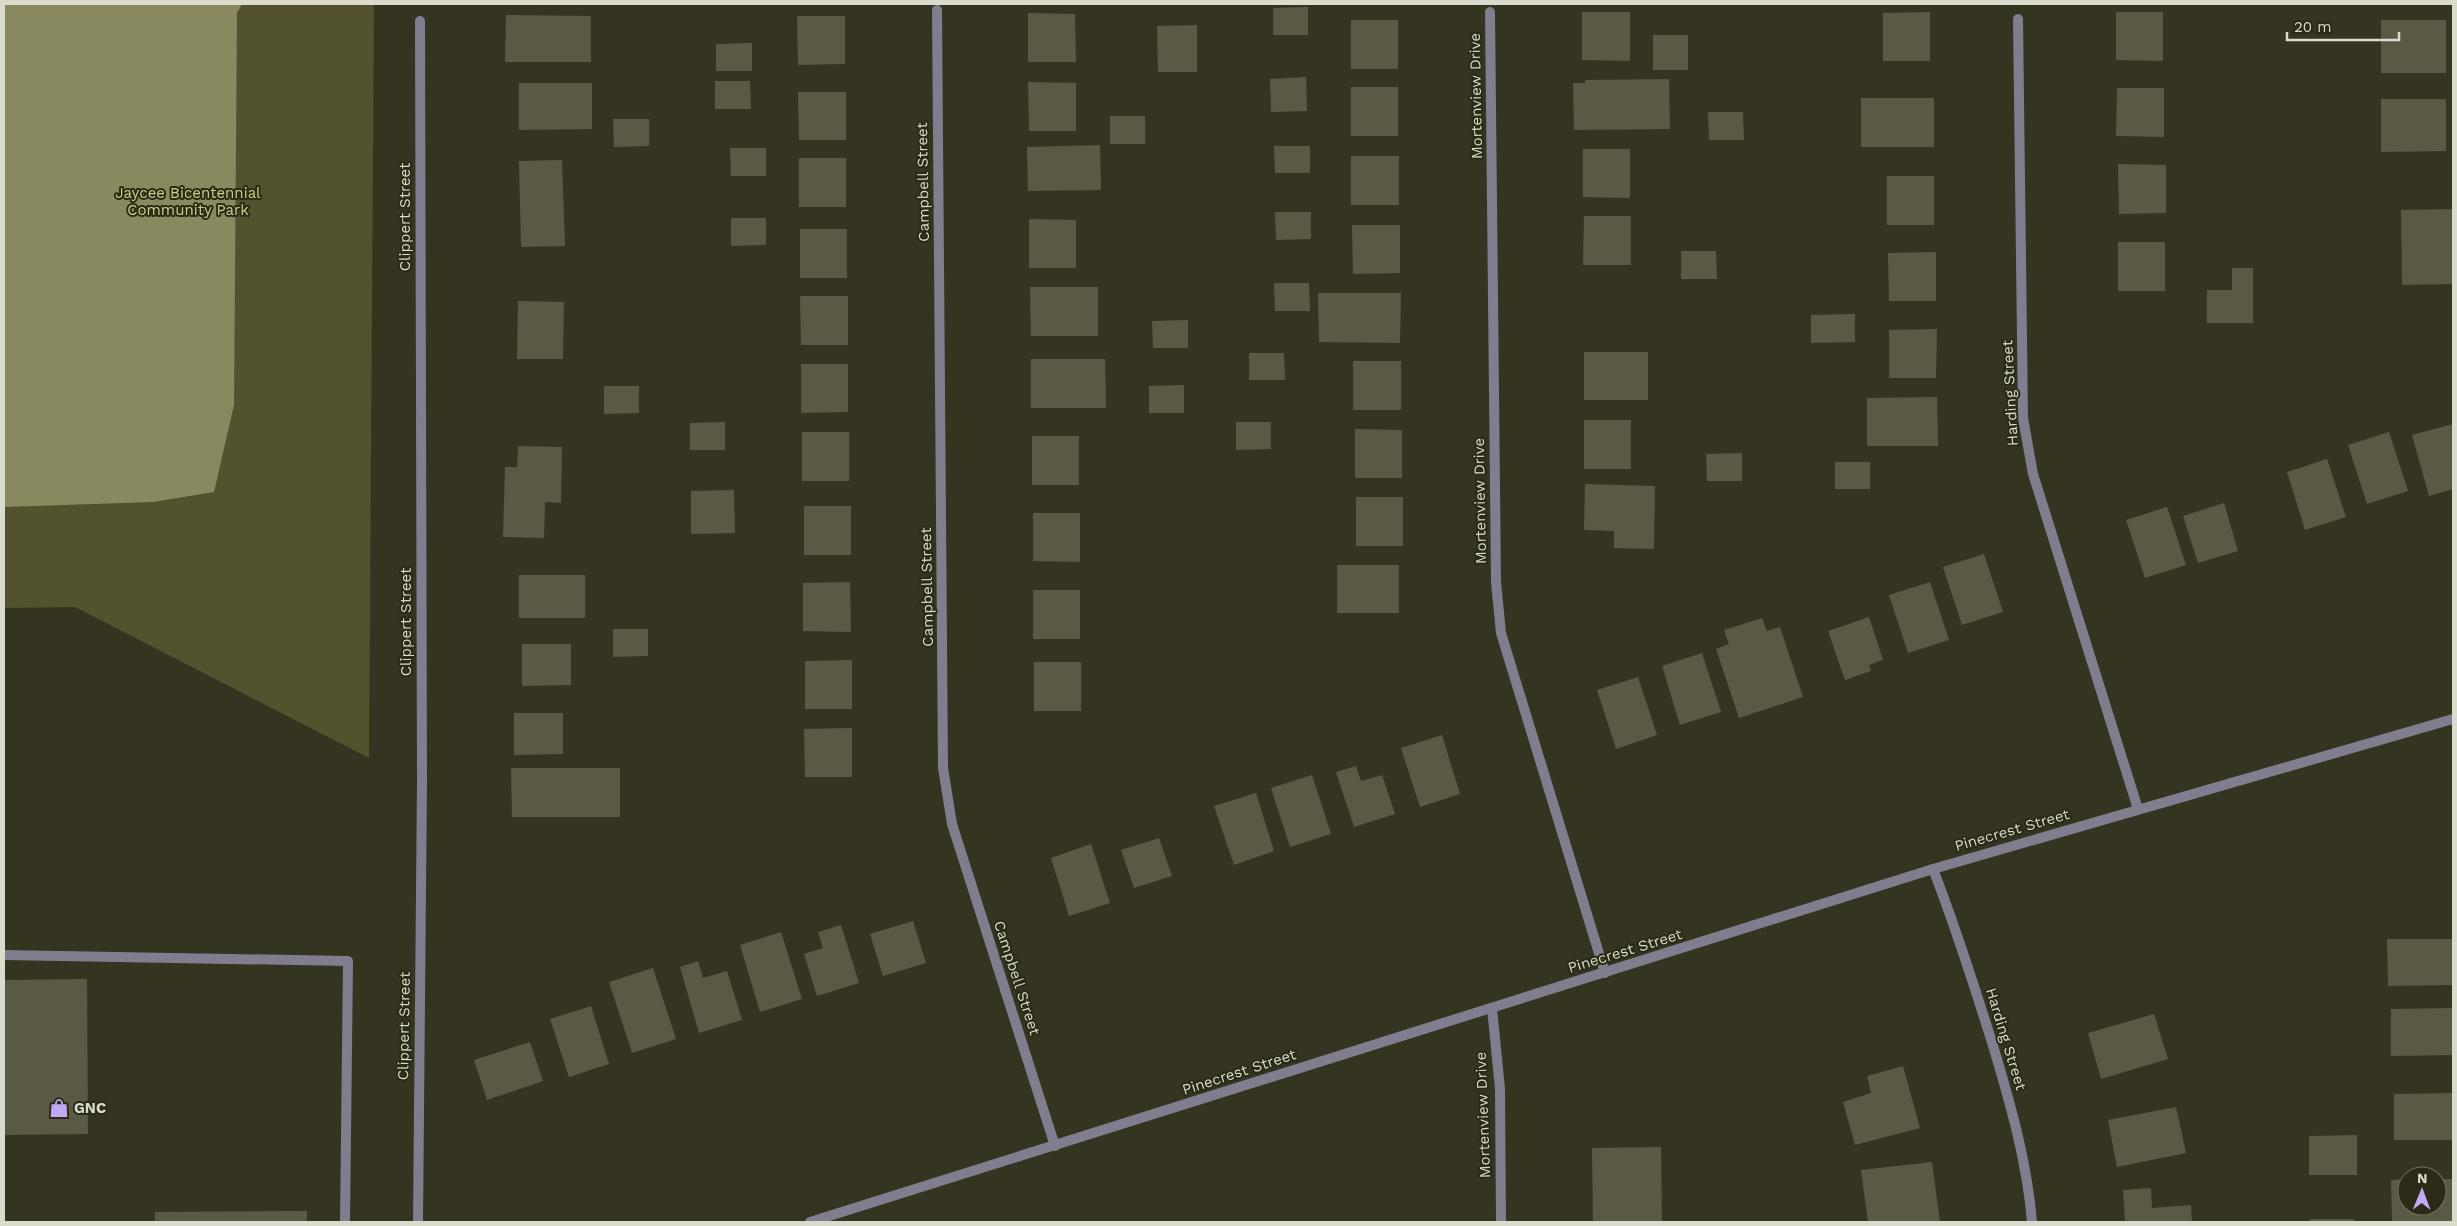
<svg xmlns="http://www.w3.org/2000/svg" width="2457" height="1226" font-family="'Work Sans',sans-serif">
<style>
.green{fill:#52522e}
.water{fill:#88895e}
.building{fill:#5a5a44}
.lines{fill:none;stroke-linecap:round;stroke-linejoin:round}
.service{stroke:#817c8e;stroke-width:10}
.minor{stroke:#817c8e;stroke-width:10}
.labels{text-anchor:middle;dominant-baseline:central;stroke-width:4;stroke-linejoin:round;paint-order:stroke}
.street-label{font-size:15px;fill:#dadacd;stroke:#2a2a16}
.park-label{font-size:15px;fill:#cece89;stroke:#2a2a16}
.poi-label{font-size:15px;font-weight:bold;fill:#dadacd;stroke:#2a2a16;text-anchor:start}
</style>
<rect width="100%" height="100%" fill="#343420"/>
<path class="green" d="M 4,4 L 374,4 L 369,758 L 75,607 L 4,608 Z"/>
<path class="water" d="M 4,4 L 242,4 L 237,13 L 234,405 L 214,492 L 153,502 L 4,507 Z"/>
<g class="building">
<path d="M 1308,7 L 1308,35 L 1273,35 L 1273,8 Z"/>
<path d="M 1582,12 L 1630,12 L 1630,61 L 1582,60 Z"/>
<path d="M 1930,12 L 1930,61 L 1883,61 L 1883,13 Z"/>
<path d="M 2116,12 L 2163,12 L 2163,61 L 2116,60 Z"/>
<path d="M 1028,13 L 1075,14 L 1076,62 L 1028,62 Z"/>
<path d="M 506,15 L 591,16 L 591,62 L 505,62 Z"/>
<path d="M 797,16 L 845,16 L 845,64 L 798,65 Z"/>
<rect x="1351" y="20" width="47" height="49"/>
<rect x="2381" y="20" width="65" height="53"/>
<path d="M 1197,25 L 1197,72 L 1158,72 L 1157,26 Z"/>
<rect x="1653" y="35" width="35" height="35"/>
<path d="M 752,43 L 752,71 L 716,71 L 716,44 Z"/>
<path d="M 1306,77 L 1307,111 L 1271,112 L 1270,79 Z"/>
<path d="M 1669,79 L 1670,129 L 1574,130 L 1573,83 L 1585,83 L 1585,80 Z"/>
<path d="M 715,81 L 750,81 L 751,109 L 715,109 Z"/>
<path d="M 1028,82 L 1076,83 L 1076,131 L 1029,131 Z"/>
<path d="M 519,83 L 592,83 L 592,129 L 519,130 Z"/>
<rect x="1351" y="87" width="47" height="49"/>
<path d="M 2117,88 L 2164,88 L 2164,137 L 2116,136 Z"/>
<path d="M 798,92 L 846,92 L 846,140 L 799,140 Z"/>
<rect x="1861" y="98" width="73" height="49"/>
<path d="M 2381,99 L 2446,99 L 2446,151 L 2381,152 Z"/>
<path d="M 1708,112 L 1743,112 L 1744,140 L 1709,140 Z"/>
<rect x="1110" y="116" width="35" height="28"/>
<path d="M 613,119 L 649,119 L 649,146 L 614,147 Z"/>
<path d="M 1100,145 L 1101,190 L 1028,191 L 1027,147 Z"/>
<path d="M 1274,146 L 1310,146 L 1310,173 L 1275,173 Z"/>
<path d="M 730,148 L 766,148 L 766,176 L 731,176 Z"/>
<path d="M 1583,149 L 1630,149 L 1630,198 L 1583,197 Z"/>
<rect x="1351" y="156" width="48" height="49"/>
<rect x="799" y="158" width="47" height="49"/>
<path d="M 562,160 L 565,246 L 521,247 L 519,161 Z"/>
<path d="M 2118,164 L 2166,165 L 2166,213 L 2119,214 Z"/>
<rect x="1887" y="176" width="47" height="49"/>
<path d="M 2453,209 L 2453,284 L 2402,285 L 2401,210 Z"/>
<path d="M 1275,212 L 1311,212 L 1311,239 L 1276,240 Z"/>
<path d="M 1584,216 L 1631,216 L 1631,265 L 1583,265 Z"/>
<path d="M 731,218 L 766,218 L 766,245 L 731,246 Z"/>
<path d="M 1029,219 L 1076,220 L 1076,268 L 1029,268 Z"/>
<path d="M 1352,225 L 1400,225 L 1400,273 L 1353,274 Z"/>
<rect x="800" y="229" width="47" height="49"/>
<rect x="2118" y="242" width="47" height="49"/>
<path d="M 1681,251 L 1716,251 L 1717,279 L 1681,279 Z"/>
<path d="M 1936,252 L 1936,301 L 1889,301 L 1888,253 Z"/>
<path d="M 2232,268 L 2253,268 L 2253,323 L 2207,323 L 2207,290 L 2232,290 Z"/>
<path d="M 1274,283 L 1309,283 L 1310,311 L 1275,311 Z"/>
<path d="M 1030,287 L 1098,287 L 1098,336 L 1031,336 Z"/>
<path d="M 1318,293 L 1401,293 L 1400,343 L 1319,342 Z"/>
<path d="M 800,296 L 848,296 L 848,345 L 801,345 Z"/>
<path d="M 518,301 L 564,302 L 563,359 L 517,359 Z"/>
<path d="M 1855,314 L 1855,342 L 1811,343 L 1811,315 Z"/>
<path d="M 1188,320 L 1188,348 L 1153,348 L 1152,321 Z"/>
<path d="M 1937,329 L 1936,378 L 1889,378 L 1889,330 Z"/>
<rect x="1584" y="352" width="64" height="48"/>
<path d="M 1249,353 L 1284,353 L 1285,380 L 1249,380 Z"/>
<path d="M 1031,359 L 1105,359 L 1106,408 L 1031,408 Z"/>
<rect x="1353" y="361" width="48" height="49"/>
<path d="M 801,364 L 848,364 L 848,412 L 801,413 Z"/>
<path d="M 1184,385 L 1184,413 L 1149,413 L 1149,386 Z"/>
<path d="M 604,386 L 639,386 L 639,413 L 604,414 Z"/>
<path d="M 1937,397 L 1938,446 L 1867,446 L 1867,398 Z"/>
<rect x="1584" y="420" width="47" height="49"/>
<path d="M 725,422 L 725,450 L 690,450 L 690,423 Z"/>
<path d="M 1236,422 L 1271,422 L 1271,449 L 1236,450 Z"/>
<path d="M 2453,424 L 2453,489 L 2429,496 L 2412,435 Z"/>
<path d="M 1355,429 L 1402,430 L 1402,478 L 1355,478 Z"/>
<rect x="802" y="432" width="47" height="49"/>
<path d="M 2389,432 L 2408,491 L 2367,504 L 2348,445 Z"/>
<rect x="1032" y="436" width="47" height="49"/>
<path d="M 518,446 L 562,447 L 561,503 L 545,502 L 544,538 L 503,537 L 505,467 L 517,467 Z"/>
<path d="M 1742,453 L 1742,481 L 1707,481 L 1706,454 Z"/>
<path d="M 2327,459 L 2346,517 L 2305,530 L 2287,472 Z"/>
<rect x="1835" y="462" width="35" height="27"/>
<path d="M 1585,484 L 1655,486 L 1654,549 L 1614,548 L 1614,531 L 1584,530 Z"/>
<path d="M 734,490 L 735,533 L 691,534 L 691,491 Z"/>
<rect x="1356" y="497" width="47" height="49"/>
<path d="M 2224,503 L 2238,551 L 2198,563 L 2183,516 Z"/>
<rect x="804" y="506" width="47" height="49"/>
<path d="M 2167,507 L 2186,565 L 2145,578 L 2126,520 Z"/>
<path d="M 1033,513 L 1080,513 L 1080,562 L 1033,561 Z"/>
<path d="M 1984,554 L 2003,612 L 1962,625 L 1943,567 Z"/>
<rect x="1337" y="565" width="62" height="48"/>
<rect x="519" y="575" width="66" height="43"/>
<path d="M 850,582 L 851,632 L 803,631 L 803,583 Z"/>
<path d="M 1930,582 L 1949,640 L 1908,653 L 1889,595 Z"/>
<rect x="1033" y="590" width="47" height="49"/>
<path d="M 1869,617 L 1883,660 L 1869,665 L 1871,671 L 1845,680 L 1828,631 Z"/>
<path d="M 1762,618 L 1767,631 L 1780,627 L 1803,697 L 1739,718 L 1716,649 L 1729,644 L 1724,630 Z"/>
<path d="M 613,629 L 648,629 L 648,656 L 613,657 Z"/>
<path d="M 522,644 L 571,644 L 571,685 L 522,686 Z"/>
<path d="M 1702,653 L 1721,712 L 1680,725 L 1662,666 Z"/>
<path d="M 852,660 L 852,709 L 805,709 L 805,661 Z"/>
<rect x="1034" y="662" width="47" height="49"/>
<path d="M 1638,677 L 1657,735 L 1616,749 L 1597,690 Z"/>
<path d="M 514,713 L 563,713 L 563,754 L 514,755 Z"/>
<path d="M 852,728 L 852,777 L 805,777 L 804,729 Z"/>
<path d="M 1442,735 L 1460,794 L 1420,807 L 1401,748 Z"/>
<path d="M 1356,766 L 1361,781 L 1382,775 L 1395,814 L 1354,827 L 1336,772 Z"/>
<path d="M 511,768 L 620,768 L 620,817 L 512,817 Z"/>
<path d="M 1312,775 L 1331,834 L 1290,847 L 1271,788 Z"/>
<path d="M 1256,793 L 1274,851 L 1234,865 L 1214,806 Z"/>
<path d="M 1159,838 L 1172,876 L 1134,888 L 1121,850 Z"/>
<path d="M 1091,844 L 1110,903 L 1069,916 L 1051,858 Z"/>
<path d="M 913,921 L 926,963 L 883,976 L 870,934 Z"/>
<path d="M 841,925 L 859,983 L 817,996 L 804,954 L 823,948 L 818,932 Z"/>
<path d="M 781,932 L 802,999 L 760,1012 L 740,945 Z"/>
<path d="M 2387,939 L 2453,939 L 2453,985 L 2388,986 Z"/>
<path d="M 698,961 L 703,978 L 727,971 L 742,1020 L 699,1033 L 680,967 Z"/>
<path d="M 653,968 L 676,1039 L 632,1053 L 609,982 Z"/>
<path d="M 87,979 L 88,1134 L 4,1135 L 4,980 Z"/>
<path d="M 591,1006 L 609,1064 L 569,1077 L 550,1019 Z"/>
<path d="M 2453,1008 L 2453,1055 L 2391,1056 L 2391,1009 Z"/>
<path d="M 2154,1014 L 2168,1059 L 2101,1079 L 2088,1033 Z"/>
<path d="M 530,1042 L 543,1081 L 487,1100 L 474,1060 Z"/>
<path d="M 1903,1066 L 1920,1128 L 1855,1145 L 1843,1102 L 1871,1093 L 1867,1076 Z"/>
<path d="M 2453,1093 L 2453,1140 L 2394,1140 L 2394,1094 Z"/>
<path d="M 2176,1107 L 2186,1153 L 2117,1167 L 2108,1120 Z"/>
<path d="M 2357,1135 L 2357,1175 L 2309,1175 L 2309,1136 Z"/>
<path d="M 1661,1147 L 1662,1222 L 1593,1222 L 1592,1148 Z"/>
<path d="M 1932,1162 L 1940,1222 L 1868,1222 L 1861,1170 Z"/>
<path d="M 2407,1179 L 2407,1206 L 2437,1206 L 2437,1179 L 2453,1179 L 2453,1222 L 2392,1222 L 2391,1180 Z"/>
<path d="M 2151,1188 L 2152,1208 L 2191,1205 L 2192,1222 L 2125,1222 L 2123,1190 Z"/>
<path d="M 307,1211 L 307,1222 L 155,1222 L 155,1212 Z"/>
<rect x="2310" y="1219" width="44" height="3"/>
</g>
<g class="lines">
<path class="service" d="M 4,955 L 348,961 L 345,1222"/>
<g class="minor">
<path d="M 937,10 L 943,768 L 952,824 L 1055,1146"/>
<path d="M 1490,12 L 1496,582 L 1501,633 L 1605,973"/>
<path d="M 2018,19 L 2023,418 L 2033,474 L 2138,809"/>
<path d="M 1933,869 C 1956,928 1975,988 1994,1049 C 2011,1106 2027,1162 2032,1222"/>
<path d="M 1492,1008 L 1500,1089 L 1501,1222"/>
<path d="M 418,1222 L 422,781 L 420,21"/>
<path d="M 810,1222 L 1933,869 L 2453,719"/>
</g>
</g>
<defs>
<g id="shop-bare" transform="scale(1.5)"><path d="M-5-2.5h2.3a2.7 3.5 0 0 1 5.4 0H5L5.5 6h-11ZM-1.5-2.5h3a1.5 2.3 0 0 0-3 0Z" fill="#c0a8f4" stroke="#2a2a16" stroke-width="2.5" paint-order="stroke"/></g>
</defs>
<g fill-rule="evenodd">
<use href="#shop-bare" x="59" y="1108"/>
</g>
<g class="labels">
<g class="street-label">
<text transform="translate(1476 96) rotate(-91)">Mortenview Drive</text>
<text transform="translate(923 182) rotate(-91)">Campbell Street</text>
<text transform="translate(405 217) rotate(-90)">Clippert Street</text>
<text transform="translate(2010 393) rotate(-93)">Harding Street</text>
<text transform="translate(1480 501) rotate(-91)">Mortenview Drive</text>
<text transform="translate(927 587) rotate(-91)">Campbell Street</text>
<text transform="translate(406 622) rotate(-90)">Clippert Street</text>
<text transform="translate(2012 830) rotate(-16)">Pinecrest Street</text>
<text transform="translate(1625 951) rotate(-17)">Pinecrest Street</text>
<text transform="translate(1017 978) rotate(72)">Campbell Street</text>
<text transform="translate(404 1026) rotate(-89)">Clippert Street</text>
<text transform="translate(2006 1039) rotate(73)">Harding Street</text>
<text transform="translate(1239 1072) rotate(-18)">Pinecrest Street</text>
<text transform="translate(1483 1115) rotate(-92)">Mortenview Drive</text>
</g>
<g class="park-label">
<text x="188" y="193">Jaycee Bicentennial<tspan x="188" dy="17">Community Park</tspan></text>
</g>
<g class="poi-label">
<text x="74" y="1108">GNC</text>
</g>
</g>
<rect width="2457" height="1226" fill="none" stroke="#dadacd" stroke-width="10"/>
<g transform="translate(2422 1191) rotate(1)"><circle r="24" fill="#2a2a16" stroke="#70705f"/>
<path d="M0-4L9 19L0 12L-9 19Z" fill="#c0a8f4"/>
<text y="-8" font-size="14" font-weight="bold" text-anchor="middle" fill="#dadacd">N</text>
</g>
<path d="M2287 32v8h112v-8" fill="none" stroke="#dadacd" stroke-width="2.5"/>
<text x="2294" y="32" font-size="15" fill="#dadacd" stroke="#2a2a16" stroke-width="4" paint-order="stroke">20 m</text>
</svg>
